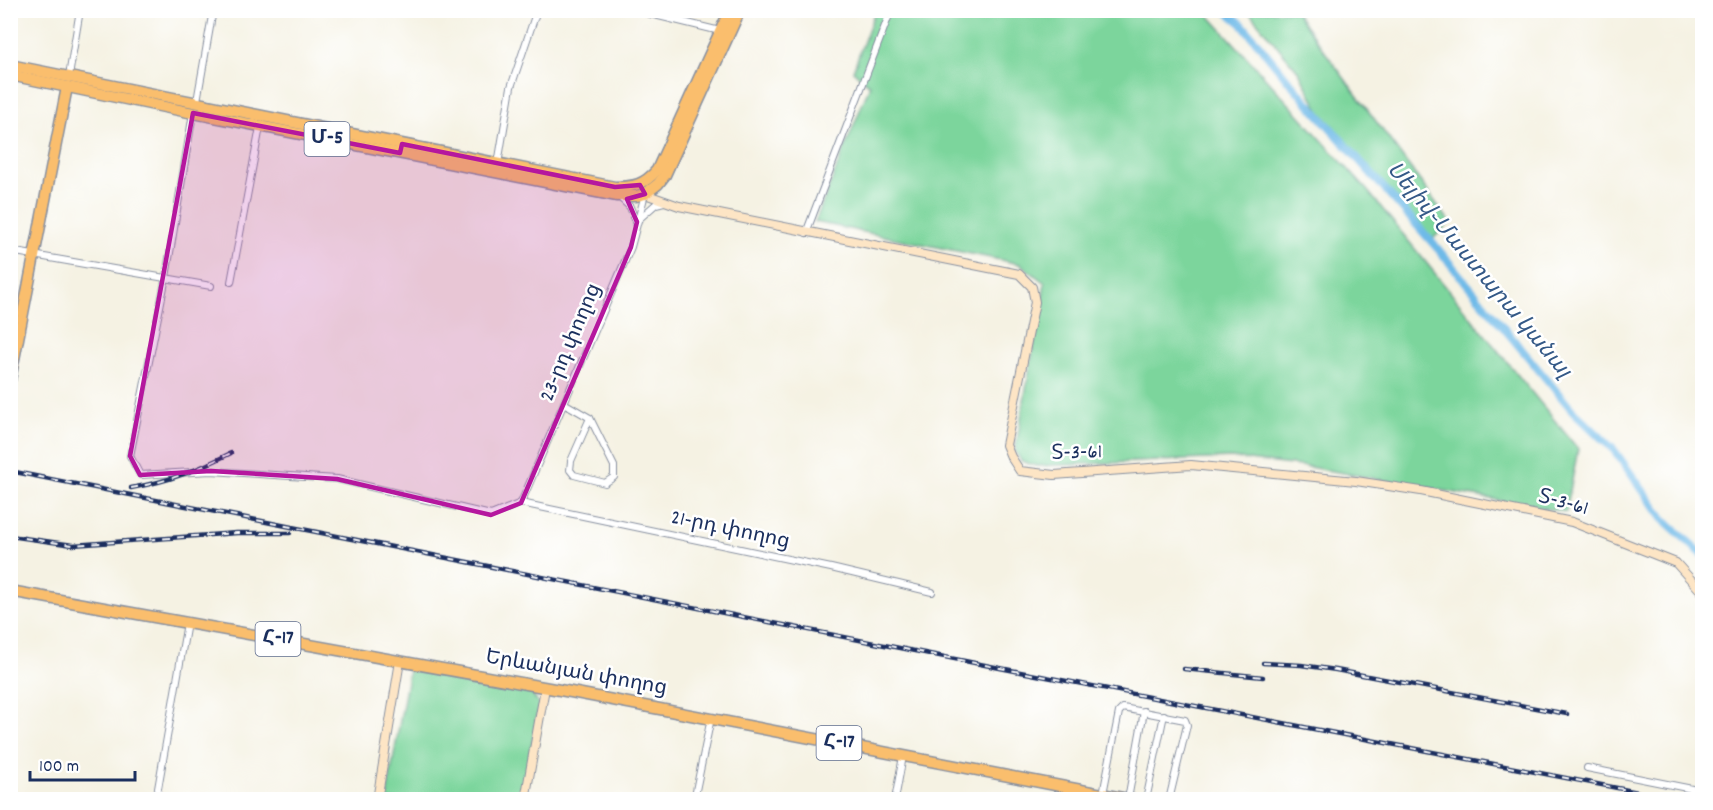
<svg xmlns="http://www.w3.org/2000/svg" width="1713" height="810" font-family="Dekko,'Noto Sans Armenian',sans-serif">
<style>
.green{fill:#7cd59c;stroke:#4c827d;stroke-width:1.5}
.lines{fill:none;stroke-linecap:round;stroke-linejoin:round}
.canal{stroke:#6ebae8;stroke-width:8}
.street-casing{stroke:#8890a0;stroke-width:8}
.secondary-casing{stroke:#8890a0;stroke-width:10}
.highway-casing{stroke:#8890a0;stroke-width:13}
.street{stroke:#fff;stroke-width:6}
.secondary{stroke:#fde5c5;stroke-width:8}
.highway{stroke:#fabe6d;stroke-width:10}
.rail-casing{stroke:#1b2f5e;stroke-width:4.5}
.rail{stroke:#fff;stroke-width:2;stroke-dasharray:7;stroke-linecap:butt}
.marked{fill:#b5179e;fill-opacity:0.2;stroke:#b5179e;stroke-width:4.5;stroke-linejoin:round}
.labels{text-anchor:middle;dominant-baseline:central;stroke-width:5;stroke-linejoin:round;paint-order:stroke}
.shield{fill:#fff;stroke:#5f6d8e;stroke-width:1.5}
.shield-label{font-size:20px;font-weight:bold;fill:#1b2f5e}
.street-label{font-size:21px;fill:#1b2f5e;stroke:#fff}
.water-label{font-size:22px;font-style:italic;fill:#345987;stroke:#fff}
</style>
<rect width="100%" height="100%" fill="#fff"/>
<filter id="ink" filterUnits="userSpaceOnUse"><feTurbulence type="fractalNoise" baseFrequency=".0167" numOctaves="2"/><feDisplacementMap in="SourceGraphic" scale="12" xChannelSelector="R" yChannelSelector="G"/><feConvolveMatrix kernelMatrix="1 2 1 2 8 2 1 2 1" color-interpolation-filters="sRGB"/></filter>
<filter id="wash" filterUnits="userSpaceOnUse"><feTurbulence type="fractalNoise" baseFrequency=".008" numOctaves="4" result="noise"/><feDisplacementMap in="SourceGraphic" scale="24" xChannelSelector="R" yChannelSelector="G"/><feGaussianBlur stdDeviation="1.35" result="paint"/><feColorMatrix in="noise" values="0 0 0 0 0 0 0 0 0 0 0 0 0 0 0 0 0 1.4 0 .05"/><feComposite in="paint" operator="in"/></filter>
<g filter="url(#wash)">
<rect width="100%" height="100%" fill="#f5f2e3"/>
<g class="green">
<path d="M 875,11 L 1205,11 L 1367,190 L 1578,449 L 1566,512 L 1309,467 L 1231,458 L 1036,466 L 1021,461 L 1015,451 L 1045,283 L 1020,264 L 815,222 L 870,85 L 853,71 Z"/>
<path d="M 1248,11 L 1295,11 L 1450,222 L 1431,241 L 1319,110 L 1299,72 Z"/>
<path d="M 409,670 L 530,690 L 539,705 L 522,799 L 386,800 Z"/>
</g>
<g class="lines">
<path class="canal" d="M 1225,10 L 1242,24 L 1287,79 L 1438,249 L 1573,411 L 1614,450 L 1664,520 L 1702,554"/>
</g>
</g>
<g filter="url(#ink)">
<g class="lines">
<g class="street-casing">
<g id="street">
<path d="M 634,10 L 720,31"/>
<path d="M 69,76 L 80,10"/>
<path d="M 197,101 L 213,10"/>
<path d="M 193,113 L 166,277 L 130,456 L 140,475 L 211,471 L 337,479 L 491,515 L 521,503"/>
<path d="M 498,164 L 511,87 L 537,10"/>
<path d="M 618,196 L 630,207 L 636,222"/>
<path d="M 639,219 L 656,204 L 664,202"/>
<path d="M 806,233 L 891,10"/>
<path d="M 10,251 L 211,286"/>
<path d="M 231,282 L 260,127"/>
<path d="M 564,403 L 590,418 L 614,466 L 614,477 L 605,483 L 574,475 L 570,470 L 571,461 L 590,418"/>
<path d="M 521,503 L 831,568 L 932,592"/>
<path d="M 521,503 L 631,247 L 645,194"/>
<path d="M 1587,768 L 1702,791"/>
<path d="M 1103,794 L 1119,712 L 1123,708 L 1185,720 L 1187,725 L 1169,800"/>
<path d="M 1128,799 L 1144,711"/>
<path d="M 156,800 L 187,623"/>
<path d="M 694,800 L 711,718"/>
<path d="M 895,800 L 903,756"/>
<path d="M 1146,800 L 1164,715"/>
</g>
</g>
<g class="secondary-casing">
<g id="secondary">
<path d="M 645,194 L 679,206 L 1019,274 L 1032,287 L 1035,302 L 1006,445 L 1011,457 L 1020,471 L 1054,475 L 1191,465 L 1356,481 L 1421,491 L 1572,522 L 1676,563 L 1702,592"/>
<path d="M 377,800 L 400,661"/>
<path d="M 525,800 L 545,688"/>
</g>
</g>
<g class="highway-casing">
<g id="highway">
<path d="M 10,65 L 615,187 C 634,187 644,185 657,170 L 730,10"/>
<path d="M 10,75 L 193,113 L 617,196 L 636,196 L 645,194 L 658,184 L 665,175 L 740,10"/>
<path d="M 10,380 L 67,87"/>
<path d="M 10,591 L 571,692 L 1133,800"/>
</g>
</g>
<use href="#street" class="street"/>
<use href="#secondary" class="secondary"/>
<use href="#highway" class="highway"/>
<g class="rail-casing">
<g id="rail">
<path d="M 10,471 L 1000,668 L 1679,800"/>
<path d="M 131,488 C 170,481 195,471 231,453"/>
<path d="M 10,536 L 73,545 L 237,533 L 290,533"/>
<path d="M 1263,663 L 1301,665 L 1336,670 L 1567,714"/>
<path d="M 1184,669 L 1263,677"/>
</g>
</g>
<use href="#rail" class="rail"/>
</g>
</g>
<path class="marked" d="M 193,113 L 400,153 L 402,144 L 615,187 L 640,185 L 645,194 L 627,199 L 637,222 L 631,247 L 521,503 L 491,515 L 337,479 L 211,471 L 140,475 L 130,456 Z"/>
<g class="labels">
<g class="shield">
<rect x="304.5" y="122" width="45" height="34" rx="4.5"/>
<rect x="255.5" y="622" width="45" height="34" rx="4.5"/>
<rect x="816.5" y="726" width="45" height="34" rx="4.5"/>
</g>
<g class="shield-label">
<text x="327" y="139">Մ-5</text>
<text x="278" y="639">Հ-17</text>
<text x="839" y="743">Հ-17</text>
</g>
<g class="street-label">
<text transform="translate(572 343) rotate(-67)">23-րդ փողոց</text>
<text transform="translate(1077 454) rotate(-2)">Տ-3-61</text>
<text transform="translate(1563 504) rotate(15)">Տ-3-61</text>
<text transform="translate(730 531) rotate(12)">21-րդ փողոց</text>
<text transform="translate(576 674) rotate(10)">Երևանյան փողոց</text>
</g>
<g class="water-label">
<text transform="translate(1478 271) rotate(50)">Սելիվ֊Մաստարա կանալ</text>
</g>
</g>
<rect width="1713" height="810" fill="none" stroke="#fff" stroke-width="36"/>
<path d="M30 771v9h105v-9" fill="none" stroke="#1b2f5e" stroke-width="3"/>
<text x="39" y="771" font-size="18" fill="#1b2f5e" stroke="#ffffff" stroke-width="4.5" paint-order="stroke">100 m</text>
</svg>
